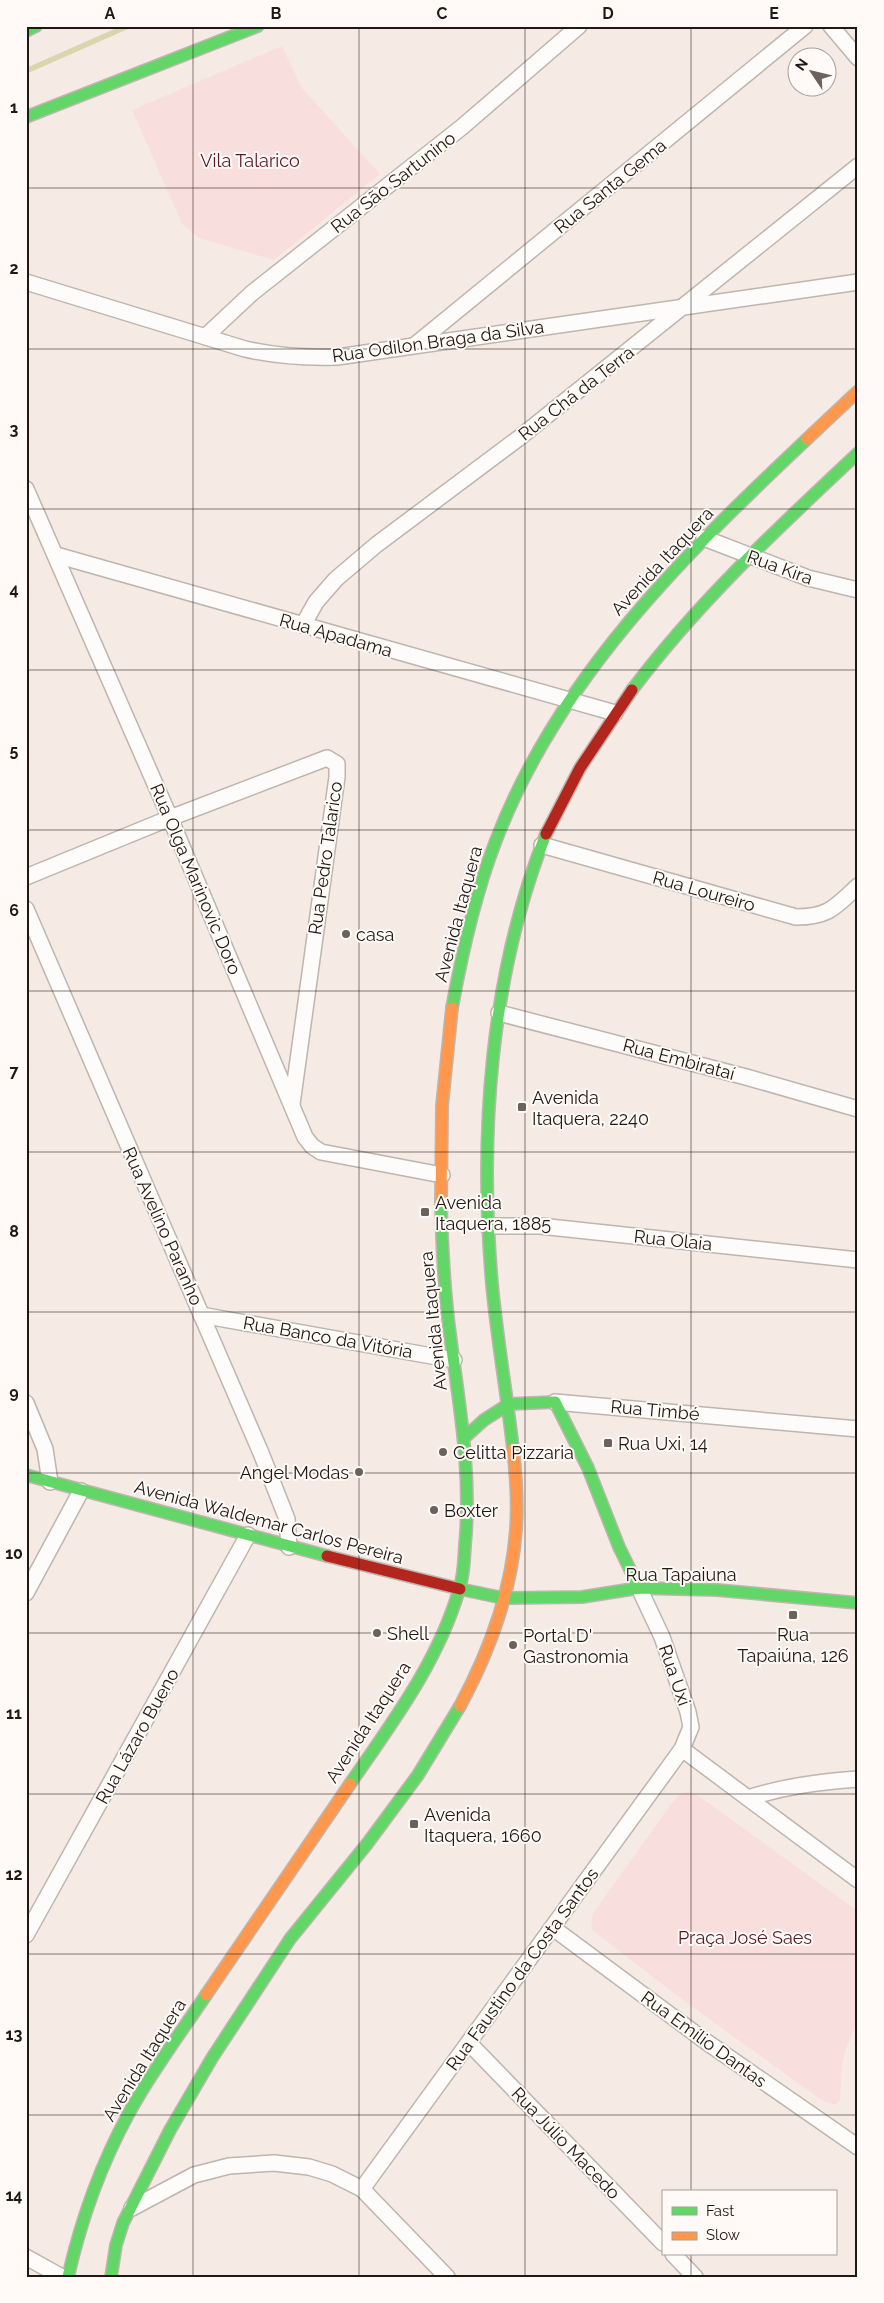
<svg xmlns="http://www.w3.org/2000/svg" width="884" height="2303" font-family="Raleway,sans-serif">
<style>
.green{fill:#f8dfdd}
.lines{fill:none;stroke-linecap:round;stroke-linejoin:round}
.stream{stroke:#dbd4ad;stroke-width:5.5}
.street-casing{stroke:#bdb5ae;stroke-width:18}
.fast-casing{stroke:#bdb5ae;stroke-width:14}
.slow-casing{stroke:#bdb5ae;stroke-width:14}
.jam-casing{stroke:#bdb5ae;stroke-width:14}
.street{stroke:#fefcfb;stroke-width:15}
.fast{stroke:#63d668;stroke-width:11}
.slow{stroke:#ff974d;stroke-width:11}
.jam{stroke:#b3261e;stroke-width:11}
.grid{fill:none;stroke:#201812;stroke-width:1;stroke-opacity:0.55}
.poi-dot{fill:#6b625c;stroke:#fffaf7;stroke-width:2}
.labels{text-anchor:middle;dominant-baseline:central;stroke-width:4;stroke-linejoin:round;paint-order:stroke}
.park-label{font-size:18px;fill:#5b1722;stroke:#fffaf7}
.street-label{font-size:18px;fill:#201812;stroke:#fffaf7}
.poi-label{font-size:18px;fill:#201812;stroke:#fffaf7;text-anchor:start}
.neatline{fill:none;stroke:#201812;stroke-width:2}
.grid-label{font-size:16px;text-anchor:middle;font-weight:bold;fill:#201812}
</style>
<rect width="100%" height="100%" fill="#f5ebe4"/>
<g class="green">
<path d="M 282,46 L 302,88 L 380,174 L 274,260 L 199,238 L 182,224 L 132,110 Z"/>
<path d="M 688,1791 L 696,1794 L 858,1911 L 858,2021 L 846,2048 L 842,2065 L 840,2100 L 836,2105 L 823,2101 L 684,2001 L 592,1930 L 591,1924 L 593,1913 L 671,1804 L 679,1795 Z"/>
</g>
<g class="lines">
<path class="stream" d="M 26,71 L 128,26"/>
<g class="street-casing">
<g id="street">
<path d="M 831,26 L 858,58"/>
<path d="M 26,282 L 245,349 C 276,356 305,358 337,357 L 858,282"/>
<path d="M 206,336 L 252,293 L 462,127 L 579,26"/>
<path d="M 415,345 L 805,26"/>
<path d="M 26,489 L 170,818 L 305,1137 L 312,1146 L 321,1152 L 442,1175"/>
<path d="M 704,538 L 808,578 L 858,590"/>
<path d="M 56,555 L 615,713"/>
<path d="M 303,625 L 316,602 L 336,579 L 376,545 L 519,438 L 858,166"/>
<path d="M 542,845 L 796,917 C 829,917 835,907 858,886"/>
<path d="M 26,877 L 170,818 L 327,758 L 337,764 L 337,777 L 292,1104"/>
<path d="M 26,909 L 261,1453 L 287,1519 L 289,1547"/>
<path d="M 499,1013 L 746,1077 L 858,1109"/>
<path d="M 487,1226 L 540,1226 L 858,1260"/>
<path d="M 201,1315 L 454,1360"/>
<path d="M 555,1402 L 858,1429"/>
<path d="M 26,1403 L 45,1449 L 50,1482"/>
<path d="M 26,1593 L 81,1491"/>
<path d="M 682,1749 L 858,1880"/>
<path d="M 748,1798 C 786,1786 819,1782 858,1779"/>
<path d="M 553,1928 L 708,2043 L 858,2147"/>
<path d="M 26,1935 L 248,1535"/>
<path d="M 469,2043 L 663,2243"/>
<path d="M 362,2189 L 682,1749 L 691,1727 L 688,1712 L 662,1637 L 639,1588"/>
<path d="M 132,2208 L 194,2175 L 229,2166 L 274,2163 L 309,2167 L 332,2174 L 362,2189 L 447,2277"/>
<path d="M 673,2254 L 695,2277"/>
<path d="M 26,2257 L 62,2277"/>
</g>
</g>
<g class="fast-casing">
<g id="fast">
<path d="M 26,31 L 36,26"/>
<path d="M 26,117 L 258,26"/>
<path d="M 632,690 C 698,602 778,528 858,453"/>
<path d="M 452,1008 C 462,953 475,895 495,843 C 557,679 682,557 807,439"/>
<path d="M 464,1438 L 484,1420 L 509,1404 L 555,1402 L 588,1468 L 619,1547 L 639,1588"/>
<path d="M 513,1449 C 507,1394 497,1339 492,1284 C 479,1135 490,975 546,834"/>
<path d="M 26,1475 L 327,1556"/>
<path d="M 460,1589 L 503,1598 L 582,1597 L 639,1588 L 717,1590 L 858,1603"/>
<path d="M 350,1784 C 392,1723 438,1662 459,1590 C 464,1576 464,1560 465,1545 C 472,1474 459,1404 450,1334 C 444,1290 442,1246 441,1202"/>
<path d="M 68,2277 C 81,2220 101,2164 129,2113 C 151,2072 180,2034 206,1995"/>
<path d="M 111,2277 L 116,2245 L 123,2223 L 170,2130 L 212,2058 L 290,1939 L 367,1844 L 418,1775 L 460,1706"/>
</g>
</g>
<g class="slow-casing">
<g id="slow">
<path d="M 807,439 L 858,391"/>
<path d="M 441,1202 L 442,1106 L 452,1008"/>
<path d="M 460,1706 C 489,1652 512,1589 516,1529 C 518,1502 516,1475 513,1449"/>
<path d="M 206,1995 L 350,1784"/>
</g>
</g>
<g class="jam-casing">
<g id="jam">
<path d="M 546,834 L 580,768 L 632,690"/>
<path d="M 327,1556 L 460,1589"/>
</g>
</g>
<use href="#street" class="street"/>
<use href="#fast" class="fast"/>
<use href="#slow" class="slow"/>
<use href="#jam" class="jam"/>
</g>
<path class="grid" d="M 193,26 L 193,2277M 359,26 L 359,2277M 525,26 L 525,2277M 691,26 L 691,2192M 26,188 L 858,188M 26,349 L 858,349M 26,509 L 858,509M 26,670 L 858,670M 26,830 L 858,830M 26,991 L 858,991M 26,1152 L 858,1152M 26,1312 L 858,1312M 26,1473 L 858,1473M 26,1633 L 858,1633M 26,1794 L 858,1794M 26,1954 L 858,1954M 26,2115 L 858,2115M 691,2254 L 691,2277"/>
<g class="poi-dot">
<circle cx="346" cy="934" r="5"/>
<rect x="517" y="1102" width="10" height="10" rx="2.5"/>
<rect x="420" y="1207" width="10" height="10" rx="2.5"/>
<rect x="603" y="1438" width="10" height="10" rx="2.5"/>
<circle cx="443" cy="1452" r="5"/>
<circle cx="359" cy="1472" r="5"/>
<circle cx="434" cy="1510" r="5"/>
<rect x="788" y="1610" width="10" height="10" rx="2.5"/>
<circle cx="377" cy="1633" r="5"/>
<circle cx="513" cy="1645" r="5"/>
<rect x="409" y="1819" width="10" height="10" rx="2.5"/>
</g>
<g class="labels">
<g class="park-label">
<text x="250" y="160">Vila Talarico</text>
<text x="745" y="1937">Praça José Saes</text>
</g>
<g class="street-label">
<text transform="translate(393 182) rotate(-38)">Rua São Sartunino</text>
<text transform="translate(610 186) rotate(-39)">Rua Santa Gema</text>
<text transform="translate(438 341) rotate(-8)">Rua Odilon Braga da Silva</text>
<text transform="translate(576 393) rotate(-38)">Rua Chá da Terra</text>
<text transform="translate(662 561) rotate(-47)">Avenida Itaquera</text>
<text transform="translate(780 567) rotate(20)">Rua Kira</text>
<text transform="translate(336 635) rotate(16)">Rua Apadama</text>
<text transform="translate(325 858) rotate(-82)">Rua Pedro Talarico</text>
<text transform="translate(196 879) rotate(67)">Rua Olga Marinovic Doro</text>
<text transform="translate(704 891) rotate(16)">Rua Loureiro</text>
<text transform="translate(458 914) rotate(-75)">Avenida Itaquera</text>
<text transform="translate(679 1059) rotate(15)">Rua Embirataí</text>
<text transform="translate(163 1226) rotate(66)">Rua Avelino Paranho</text>
<text transform="translate(673 1240) rotate(6)">Rua Olaia</text>
<text transform="translate(433 1321) rotate(-96)">Avenida Itaquera</text>
<text transform="translate(328 1337) rotate(10)">Rua Banco da Vitória</text>
<text transform="translate(655 1410) rotate(5)">Rua Timbé</text>
<text transform="translate(269 1522) rotate(15)">Avenida Waldemar Carlos Pereira</text>
<text x="681" y="1574">Rua Tapaiuna</text>
<text transform="translate(675 1675) rotate(71)">Rua Uxi</text>
<text transform="translate(368 1722) rotate(-57)">Avenida Itaquera</text>
<text transform="translate(137 1736) rotate(-61)">Rua Lázaro Bueno</text>
<text transform="translate(522 1969) rotate(-54)">Rua Faustino da Costa Santos</text>
<text transform="translate(704 2039) rotate(36)">Rua Emílio Dantas</text>
<text transform="translate(144 2060) rotate(-58)">Avenida Itaquera</text>
<text transform="translate(566 2143) rotate(46)">Rua Júlio Macedo</text>
</g>
<g class="poi-label">
<text x="356" y="934">casa</text>
<text x="532" y="1097">Avenida<tspan x="532" dy="21">Itaquera, 2240</tspan></text>
<text x="435" y="1202">Avenida<tspan x="435" dy="21">Itaquera, 1885</tspan></text>
<text x="618" y="1443">Rua Uxi, 14</text>
<text x="453" y="1452">Celitta Pizzaria</text>
<text x="349" y="1472" text-anchor="end">Angel Modas</text>
<text x="444" y="1510">Boxter</text>
<text x="387" y="1633">Shell</text>
<text x="793" y="1634" text-anchor="middle">Rua<tspan x="793" dy="21">Tapaiúna, 126</tspan></text>
<text x="523" y="1635">Portal D'<tspan x="523" dy="21">Gastronomia</tspan></text>
<text x="424" y="1814">Avenida<tspan x="424" dy="21">Itaquera, 1660</tspan></text>
</g>
</g>
<rect width="884" height="2303" fill="none" stroke="#fffaf7" stroke-width="55"/>
<rect x="662" y="2190" width="175" height="65" fill="#fffaf7" stroke="#a6a09b"/>
<rect x="672" y="2207" width="25" height="8" fill="#63d668" stroke="#a6a09b"/>
<text x="706" y="2216" font-size="15" fill="#201812">Fast</text>
<rect x="672" y="2232" width="25" height="8" fill="#ff974d" stroke="#a6a09b"/>
<text x="706" y="2240" font-size="15" fill="#201812">Slow</text>
<g transform="translate(812 72) rotate(305)"><circle r="24" fill="#fffaf7" stroke="#a6a09b"/>
<path d="M0-4L9 19L0 12L-9 19Z" fill="#6b625c"/>
<text y="-8" font-size="14" font-weight="bold" text-anchor="middle" fill="#201812">N</text>
</g>
<rect x="28" y="28" width="828" height="2248" class="neatline"/>
<g class="grid-label">
<text x="110" y="19">A</text>
<text x="276" y="19">B</text>
<text x="442" y="19">C</text>
<text x="608" y="19">D</text>
<text x="774" y="19">E</text>
<text x="14" y="113">1</text>
<text x="14" y="274">2</text>
<text x="14" y="435">3</text>
<text x="14" y="595">4</text>
<text x="14" y="756">5</text>
<text x="14" y="916">6</text>
<text x="14" y="1077">7</text>
<text x="14" y="1237">8</text>
<text x="14" y="1398">9</text>
<text x="14" y="1559">10</text>
<text x="14" y="1719">11</text>
<text x="14" y="1880">12</text>
<text x="14" y="2040">13</text>
<text x="14" y="2201">14</text>
</g>
</svg>
